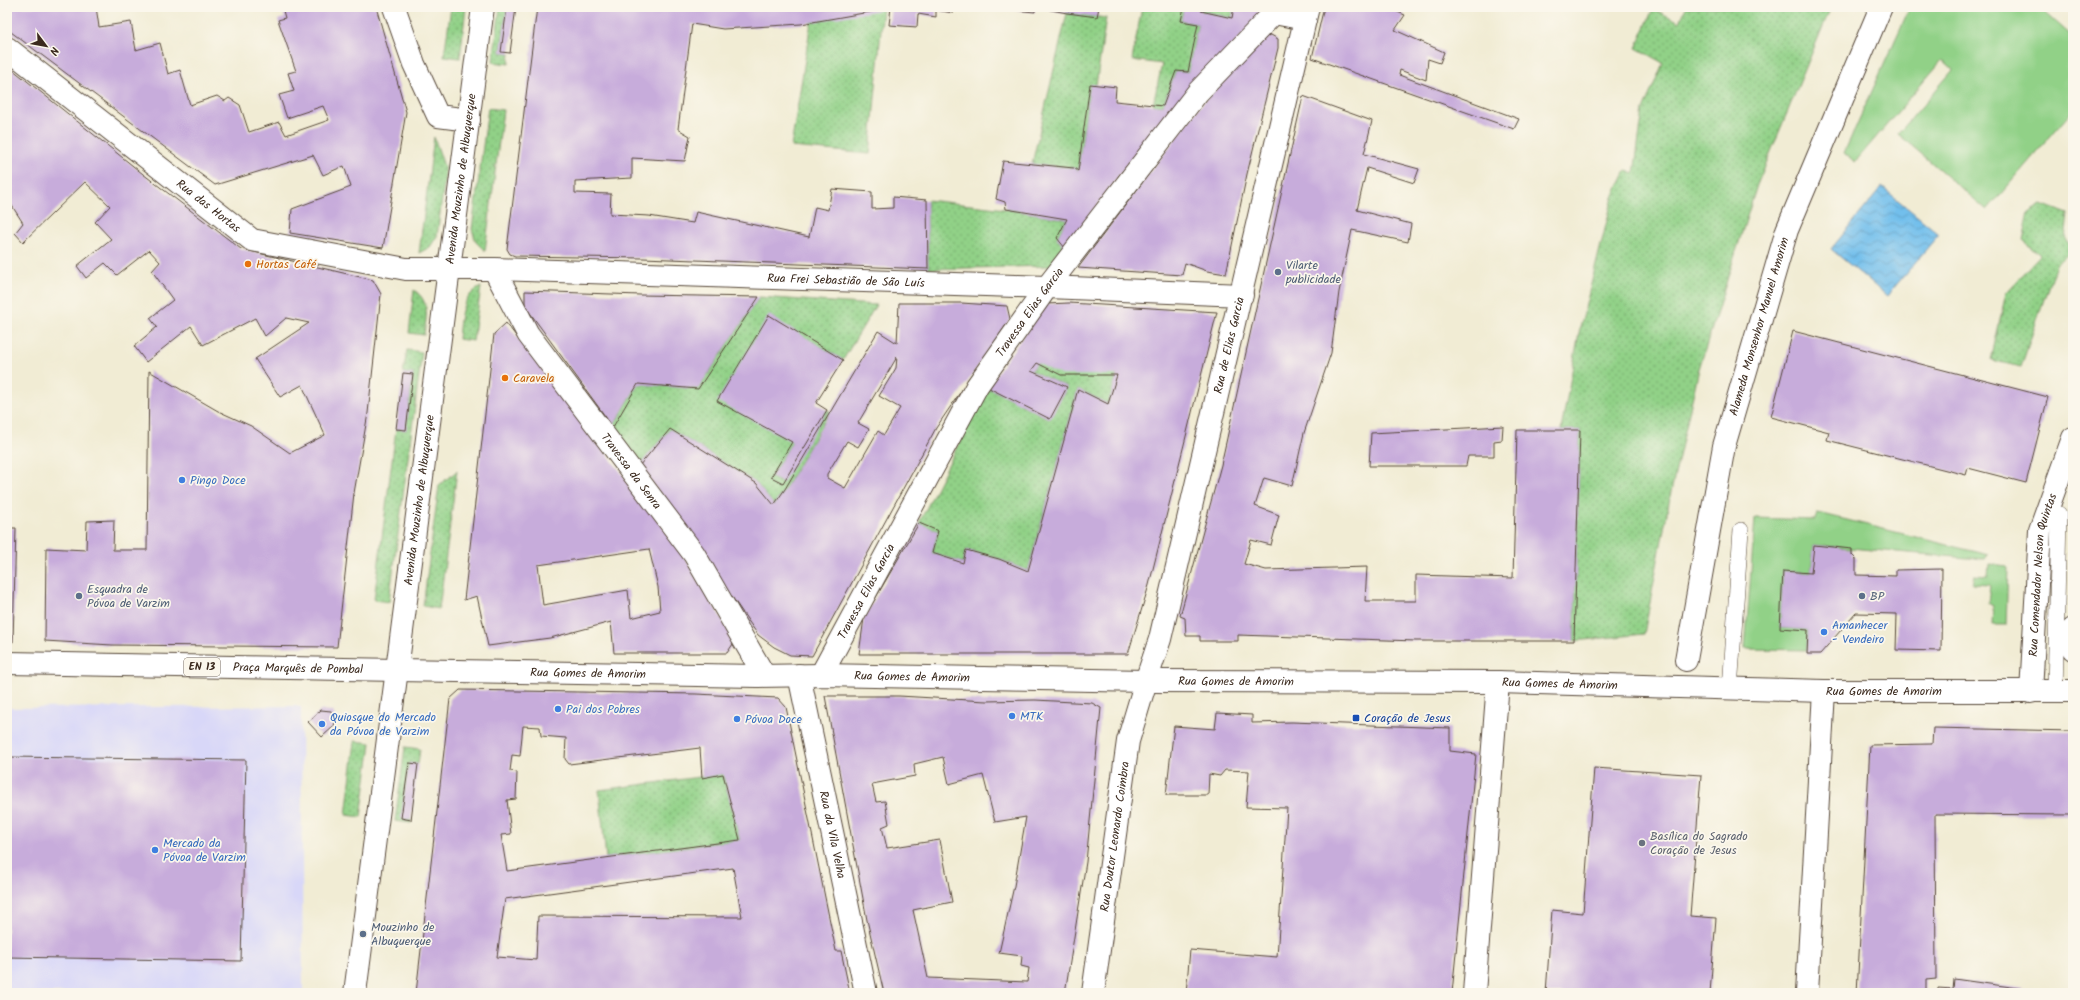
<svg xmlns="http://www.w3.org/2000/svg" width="2080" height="1000" font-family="Kalam,sans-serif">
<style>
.built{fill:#d8d7f8}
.green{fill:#91d187;stroke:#667e52}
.garden{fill:url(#garden-dots);stroke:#667e52}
.water{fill:url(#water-waves);stroke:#567485}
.building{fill:#c7acdb;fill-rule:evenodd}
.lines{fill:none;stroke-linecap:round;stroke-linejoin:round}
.lane-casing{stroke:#564739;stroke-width:16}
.street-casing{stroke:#564739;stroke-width:24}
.secondary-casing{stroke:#564739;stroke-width:24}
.primary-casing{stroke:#564739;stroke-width:24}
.lane{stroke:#fff;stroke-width:15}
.street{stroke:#fff;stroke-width:22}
.secondary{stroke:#fff;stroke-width:22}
.primary{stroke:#fff;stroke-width:22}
.food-dot{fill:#e8710a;stroke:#fbf7ec;stroke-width:1.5}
.service-dot{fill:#5c6f8a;stroke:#fbf7ec;stroke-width:1.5}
.shop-dot{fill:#3f7fe0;stroke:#fbf7ec;stroke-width:1.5}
.transit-dot{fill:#1a4fb4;stroke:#fbf7ec;stroke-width:1.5}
.worship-dot{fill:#6b7280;stroke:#fbf7ec;stroke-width:1.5}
.labels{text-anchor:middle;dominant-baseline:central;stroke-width:3.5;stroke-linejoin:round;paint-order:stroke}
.shield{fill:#fbf7ec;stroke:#75685c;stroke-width:1}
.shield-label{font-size:11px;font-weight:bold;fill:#3b2a1e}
.street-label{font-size:12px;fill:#3b2a1e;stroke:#fbf7ec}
.food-label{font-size:12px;fill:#c56008;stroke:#fbf7ec;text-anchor:start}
.service-label{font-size:12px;fill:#4e5e75;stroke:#fbf7ec;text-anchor:start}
.shop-label{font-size:12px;fill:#366cbe;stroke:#fbf7ec;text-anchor:start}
.transit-label{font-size:12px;fill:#164399;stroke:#fbf7ec;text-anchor:start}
.worship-label{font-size:12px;fill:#5b616d;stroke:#fbf7ec;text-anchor:start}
</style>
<defs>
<pattern id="garden-dots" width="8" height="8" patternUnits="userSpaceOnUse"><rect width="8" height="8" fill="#91d187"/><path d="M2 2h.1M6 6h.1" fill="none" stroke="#78aa6e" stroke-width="1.8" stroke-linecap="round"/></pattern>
<pattern id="water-waves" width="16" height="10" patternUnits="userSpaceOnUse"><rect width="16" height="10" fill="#72bfec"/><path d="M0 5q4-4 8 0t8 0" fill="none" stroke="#5f9bbf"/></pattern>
</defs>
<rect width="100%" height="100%" fill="#fbf7ec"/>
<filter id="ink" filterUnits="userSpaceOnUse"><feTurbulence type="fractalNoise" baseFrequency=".025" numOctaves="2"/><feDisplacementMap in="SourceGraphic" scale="8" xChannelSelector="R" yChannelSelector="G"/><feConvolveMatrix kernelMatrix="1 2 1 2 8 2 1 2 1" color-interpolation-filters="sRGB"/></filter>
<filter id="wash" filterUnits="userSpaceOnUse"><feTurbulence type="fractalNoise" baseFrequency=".012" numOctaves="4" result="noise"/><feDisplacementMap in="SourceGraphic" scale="16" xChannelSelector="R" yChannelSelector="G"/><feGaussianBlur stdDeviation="0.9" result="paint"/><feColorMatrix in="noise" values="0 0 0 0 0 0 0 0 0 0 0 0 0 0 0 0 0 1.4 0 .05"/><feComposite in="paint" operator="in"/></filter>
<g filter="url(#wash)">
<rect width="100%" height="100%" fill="#f1ecd4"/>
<path class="built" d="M 301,706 L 303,993 L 7,993 L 7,708 Z"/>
<g class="green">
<path d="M 1910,7 L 2039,7 L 2073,37 L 2073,110 L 1987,210 L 1898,134 L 1953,70 L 1942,60 L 1855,162 L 1844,153 Z"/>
<path d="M 1817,513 L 1823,514 L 1988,555 L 1985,559 L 1968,558 L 1814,545 L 1811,573 L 1783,571 L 1780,628 L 1808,630 L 1807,650 L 1745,649 L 1755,518 L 1815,520 Z"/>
<path d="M 1989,564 L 2008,566 L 2006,625 L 1992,625 L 1993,606 L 1988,603 L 1990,585 L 1972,584 L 1974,575 L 1988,576 Z"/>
</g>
<g class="garden">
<path d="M 451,7 L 466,7 L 460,58 L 444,56 Z"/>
<path d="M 500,7 L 507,7 L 501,52 L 510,53 L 509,64 L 493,62 Z"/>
<path d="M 883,7 L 870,154 L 791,147 L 811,22 Z"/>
<path d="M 1142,7 L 1184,7 L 1181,21 L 1198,24 L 1188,72 L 1176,71 L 1163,106 L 1153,105 L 1162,64 L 1132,60 Z"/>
<path d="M 1202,7 L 1234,7 L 1232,18 L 1201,11 Z"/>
<path d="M 1686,7 L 1831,7 L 1757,185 L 1699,369 L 1671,492 L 1644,634 L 1574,641 L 1580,430 L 1561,430 L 1580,328 L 1613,197 L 1626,171 L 1634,173 L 1643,110 L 1663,63 L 1636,48 L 1653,9 L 1680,22 Z"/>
<path d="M 1067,13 L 1106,18 L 1096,85 L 1090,85 L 1078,171 L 1074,168 L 1032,164 Z"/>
<path d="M 488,108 L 503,110 L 485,251 L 476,242 L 472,229 Z"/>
<path d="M 434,137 L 444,166 L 445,176 L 437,236 L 430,247 L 419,253 Z"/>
<path d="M 927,200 L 1006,209 L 1067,219 L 1057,238 L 1065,248 L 1051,266 L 928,269 Z"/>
<path d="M 2042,204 L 2068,214 L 2065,240 L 2071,250 L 2056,264 L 2021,367 L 1991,360 L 2006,293 L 2040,256 L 2023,240 L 2029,212 Z"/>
<path d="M 481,287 L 473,341 L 458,339 C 460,319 460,297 481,287 Z"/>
<path d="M 414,290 C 431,302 426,317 424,335 L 409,333 Z"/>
<path d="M 759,297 L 876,305 L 843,360 L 769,316 L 792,442 L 771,477 L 782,483 L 827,410 L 830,411 L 785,489 L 774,505 L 756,483 L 670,429 L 639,466 L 613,427 L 638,384 L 698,389 Z"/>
<path d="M 407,350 L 422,352 L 389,602 L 374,600 L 396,429 L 406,430 L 413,374 L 403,373 Z"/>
<path d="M 1037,363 L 1117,375 L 1108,404 L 1078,389 L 1028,571 L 999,559 L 966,550 L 963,563 L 932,553 L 938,531 L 919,523 L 987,387 L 1050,419 L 1067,387 L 1031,371 Z"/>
<path d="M 457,471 L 439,609 L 423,606 L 439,485 Z"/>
<path d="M 355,741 L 371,743 L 361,817 L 346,815 Z"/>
<path d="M 405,747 L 420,749 L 418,764 L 409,763 L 401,818 L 411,820 L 411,823 L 395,821 Z"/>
<path d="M 723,774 L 740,840 L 606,858 L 599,790 Z"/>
</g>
<path class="water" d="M 1882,187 L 1939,234 L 1887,296 L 1831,249 Z"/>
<g id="blocks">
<g class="building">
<path d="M 7,7 L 96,7 L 99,27 L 131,22 L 136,50 L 160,43 L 168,74 L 180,70 L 190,105 L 217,96 L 225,101 L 229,98 L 240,105 L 249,132 L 279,122 L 286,135 L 329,120 L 323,106 L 287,118 L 279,95 L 294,91 L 288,73 L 296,71 L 278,20 L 285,18 L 282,7 L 376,7 L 406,112 L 383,248 L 290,233 L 292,209 L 351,187 L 344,166 L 323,175 L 313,155 L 215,185 L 7,29 Z"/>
<path d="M 507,7 L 516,7 L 510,53 L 501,52 Z"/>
<path d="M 537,7 L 882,7 L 881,10 L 801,24 L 723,29 L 692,24 L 678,129 L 690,136 L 685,161 L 632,158 L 632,178 L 575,181 L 575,193 L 611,194 L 610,214 L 649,216 L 693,223 L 696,212 L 809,237 L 815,207 L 828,210 L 832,189 L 872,192 L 872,209 L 893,208 L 893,197 L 927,200 L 928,269 L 643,258 L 515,256 L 510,254 L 507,249 Z"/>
<path d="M 891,7 L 954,7 L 953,13 L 936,10 L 936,17 L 918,14 L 917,27 L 889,25 Z"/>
<path d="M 1003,7 L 1035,7 L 1035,12 L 1003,9 Z"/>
<path d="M 1047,7 L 1099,7 L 1097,17 L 1067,13 L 1046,9 Z"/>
<path d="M 1184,7 L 1202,7 L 1201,11 L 1232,18 L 1234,7 L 1270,7 L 1172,108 L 1120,174 L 1065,248 L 1057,238 L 1067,219 L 1006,209 L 1005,202 L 996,199 L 1003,161 L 1074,168 L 1078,171 L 1090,84 L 1116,87 L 1115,101 L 1163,106 L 1176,71 L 1188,72 L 1198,24 L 1181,21 Z"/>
<path d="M 1324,7 L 1397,7 L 1395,11 L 1405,15 L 1395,30 L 1444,52 L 1440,63 L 1428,59 L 1426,80 L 1400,70 L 1399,75 L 1519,119 L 1514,129 L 1312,58 Z"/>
<path d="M 1271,35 L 1278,39 L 1278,48 L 1247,174 L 1226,274 L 1207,271 L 1185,263 L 1182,275 L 1078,268 L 1198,109 L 1264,36 Z"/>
<path d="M 7,65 L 143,174 L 241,249 L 373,280 L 381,294 L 368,413 L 354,493 L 337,647 L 112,645 L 45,641 L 46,548 L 86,550 L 87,521 L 114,520 L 113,550 L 147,550 L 149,371 L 218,411 L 251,426 L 290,453 L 325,435 L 302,385 L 280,397 L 255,359 L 309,323 L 286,318 L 265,336 L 255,318 L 203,345 L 191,326 L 146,362 L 134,346 L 157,327 L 150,318 L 173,300 L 152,271 L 160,262 L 149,250 L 117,275 L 105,263 L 86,278 L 77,266 L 111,239 L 95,222 L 110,206 L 85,182 L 23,242 L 15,233 L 23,223 L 7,198 Z"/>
<path d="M 1303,96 L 1372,121 L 1364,154 L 1419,169 L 1414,183 L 1367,168 L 1357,210 L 1411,224 L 1408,242 L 1352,230 L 1339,292 L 1331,353 L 1304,433 L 1292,486 L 1264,478 L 1255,506 L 1279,515 L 1271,545 L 1251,540 L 1244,564 L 1266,570 L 1367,567 L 1365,601 L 1416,601 L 1416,575 L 1513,578 L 1517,430 L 1580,430 L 1574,641 L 1416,641 L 1238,635 L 1238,641 L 1200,641 L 1200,636 L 1186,636 L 1185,618 L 1180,616 L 1221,465 Z"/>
<path d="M 525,291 L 640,295 L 759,297 L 698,389 L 638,384 L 613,427 L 525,306 Z"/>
<path d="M 899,303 L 961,303 L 1007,306 L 1010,319 L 936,428 L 812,656 L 790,655 L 774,647 L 758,635 L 680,521 L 639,466 L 670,429 L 756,483 L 774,505 L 785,489 L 878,331 L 897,343 ZM 897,357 L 896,368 L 879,396 L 900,408 L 884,435 L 878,431 L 845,488 L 827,478 L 827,474 L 847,441 L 858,447 L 869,429 L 858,423 Z"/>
<path d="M 1069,303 L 1217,312 L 1149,585 L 1128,654 L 859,654 L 864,618 L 919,523 L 938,531 L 932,553 L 963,563 L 966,550 L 999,559 L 1028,571 L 1078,389 L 1108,404 L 1117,375 L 1061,375 L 1037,363 L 1031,371 L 1067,387 L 1050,419 L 987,387 L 1046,304 Z"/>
<path d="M 769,315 L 843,360 L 816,403 L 827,410 L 783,483 L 771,477 L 792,442 L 717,401 Z"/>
<path d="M 506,323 L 677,545 L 735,641 L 727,653 L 614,653 L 611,622 L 550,638 L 488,646 L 477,596 L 464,600 L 494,334 ZM 649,549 L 658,587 L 660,611 L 631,618 L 628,590 L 543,605 L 538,565 Z"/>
<path d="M 1793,331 L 2048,397 L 2026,483 L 1968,468 L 1966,475 L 1827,440 L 1829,432 L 1771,417 Z"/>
<path d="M 403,373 L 413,374 L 406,430 L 396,429 Z"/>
<path d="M 1503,426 L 1502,440 L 1494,441 L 1494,456 L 1468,456 L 1466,466 L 1369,466 L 1371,433 Z"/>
<path d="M 7,528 L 16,528 L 13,642 L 7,642 Z"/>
<path d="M 1814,545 L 1852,549 L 1852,555 L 1856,559 L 1856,575 L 1896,576 L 1896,570 L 1942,569 L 1941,651 L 1896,650 L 1897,614 L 1856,613 L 1820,654 L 1807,654 L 1808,630 L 1780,628 L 1783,571 L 1811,573 Z"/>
<path d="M 460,690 L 696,694 L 778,698 L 786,707 L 836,951 L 841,951 L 850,993 L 416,993 L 450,699 ZM 523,726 L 540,727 L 541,736 L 566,738 L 565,759 L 569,764 L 700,748 L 702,778 L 723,774 L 740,840 L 507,871 L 501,835 L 511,834 L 507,800 L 516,799 L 517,772 L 510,771 L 512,755 L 520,756 ZM 733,868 L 742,917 L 538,916 L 536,960 L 497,957 L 505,899 Z"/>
<path d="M 825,696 L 899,696 L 986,701 L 1035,700 L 1092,703 L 1101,708 L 1086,862 L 1065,993 L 884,993 L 867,920 ZM 943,757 L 949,784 L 983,775 L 995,822 L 1026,817 L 1014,886 L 999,953 L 1022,956 L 1021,966 L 1029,968 L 1027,982 L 928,978 L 913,910 L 952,902 L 940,840 L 887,848 L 882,827 L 889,824 L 885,801 L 876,802 L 872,784 L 915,776 L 914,764 Z"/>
<path d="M 321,710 L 331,711 L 336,717 L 334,726 L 322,737 L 308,722 Z"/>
<path d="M 1217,713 L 1252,715 L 1252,723 L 1292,722 L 1450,728 L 1450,751 L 1476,754 L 1452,993 L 1186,993 L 1190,950 L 1277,957 L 1287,808 L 1246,807 L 1249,771 L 1225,770 L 1220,776 L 1209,774 L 1208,795 L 1166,795 L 1174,726 L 1215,729 Z"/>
<path d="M 1933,728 L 2073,731 L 2073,815 L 1935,814 L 1936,979 L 1926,980 L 1926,993 L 1857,993 L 1870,745 L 1932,744 Z"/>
<path d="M 7,757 L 246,760 L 241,961 L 7,957 Z"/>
<path d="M 409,763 L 418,764 L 411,820 L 401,818 Z"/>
<path d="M 1594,768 L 1701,775 L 1690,916 L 1716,918 L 1710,993 L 1546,993 L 1552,910 L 1583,913 Z"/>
<path d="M 1954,979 L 2025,989 L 2025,993 L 1938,993 L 1938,988 L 1953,989 Z"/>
</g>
</g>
</g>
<g filter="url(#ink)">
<use href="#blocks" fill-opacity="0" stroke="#564739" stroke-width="1"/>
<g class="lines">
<g class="lane-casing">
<g id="lane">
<path d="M 1730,689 L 1741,530"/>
<path d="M 2055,693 L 2059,514"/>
</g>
</g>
<g class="street-casing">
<g id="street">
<path d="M 394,7 L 414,64 L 438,116 L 469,120"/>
<path id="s1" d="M 7,48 L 252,240 L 406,269 L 494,269 L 1047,287 L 1242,295"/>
<path id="s2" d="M 494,269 L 528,334 L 694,554 L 764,675"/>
<path d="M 2073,629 L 2073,649"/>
<path id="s3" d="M 1686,660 L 1724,446 L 1787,230 L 1881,7"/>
<path id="s4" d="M 799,675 L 866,993"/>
<path id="s5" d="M 821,675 L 977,386 L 1047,287 L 1198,92 L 1274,13 L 1305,19"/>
<path id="s6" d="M 1146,681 L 1160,639 L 1308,7"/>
<path id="s7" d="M 2031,692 L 2040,530 L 2073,438"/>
<path d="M 1474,993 L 1498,682"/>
<path d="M 1807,993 L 1824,691"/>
</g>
</g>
<g class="secondary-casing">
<g id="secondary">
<path id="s8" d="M 398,670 L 758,676 L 821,675 L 1146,681 L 1498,682 L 1824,691 L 2073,691"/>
<path id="s9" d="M 355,993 L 483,7"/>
<path id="s10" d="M 1093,993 L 1128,741 L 1146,681"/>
</g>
</g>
<g class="primary-casing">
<g id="primary">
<path id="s11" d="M 7,663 L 398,670"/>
</g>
</g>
<use href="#lane" class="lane"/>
<use href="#street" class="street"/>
<use href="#secondary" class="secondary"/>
<use href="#primary" class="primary"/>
</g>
</g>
<g class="food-dot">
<circle cx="248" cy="264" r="4"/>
<circle cx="505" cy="378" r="4"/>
</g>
<g class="service-dot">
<circle cx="1278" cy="272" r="4"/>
<circle cx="79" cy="596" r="4"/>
<circle cx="1862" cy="596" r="4"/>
<circle cx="363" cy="934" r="4"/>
</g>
<g class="shop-dot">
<circle cx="182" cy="480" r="4"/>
<circle cx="1824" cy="632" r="4"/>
<circle cx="558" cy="709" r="4"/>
<circle cx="1012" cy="716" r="4"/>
<circle cx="737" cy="719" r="4"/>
<circle cx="322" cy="724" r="4"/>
<circle cx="155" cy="850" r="4"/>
</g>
<rect class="transit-dot" x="1352" y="714" width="8" height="8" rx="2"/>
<circle class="worship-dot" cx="1642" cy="843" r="4"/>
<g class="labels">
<rect class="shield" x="184" y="658" width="36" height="18" rx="3"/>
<g class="shield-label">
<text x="202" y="667">EN 13</text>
</g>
<g class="street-label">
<text stroke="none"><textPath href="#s9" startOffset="821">Avenida Mouzinho de Albuquerque</textPath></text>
<text stroke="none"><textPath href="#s1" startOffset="256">Rua das Hortas</textPath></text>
<text stroke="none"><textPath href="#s1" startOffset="908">Rua Frei Sebastião de São Luís</textPath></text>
<text stroke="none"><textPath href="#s5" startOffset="419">Travessa Elias Garcia</textPath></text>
<text stroke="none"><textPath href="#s3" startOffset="342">Alameda Monsenhor Manuel Amorim</textPath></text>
<text stroke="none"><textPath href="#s6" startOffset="346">Rua de Elias Garcia</textPath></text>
<text stroke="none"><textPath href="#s2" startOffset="245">Travessa da Senra</textPath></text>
<text stroke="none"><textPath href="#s9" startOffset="497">Avenida Mouzinho de Albuquerque</textPath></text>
<text stroke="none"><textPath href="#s7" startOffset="118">Rua Comendador Nelson Quintas</textPath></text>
<text stroke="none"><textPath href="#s5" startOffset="95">Travessa Elias Garcia</textPath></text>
<text stroke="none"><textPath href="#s11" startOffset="291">Praça Marquês de Pombal</textPath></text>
<text stroke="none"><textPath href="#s8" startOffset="190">Rua Gomes de Amorim</textPath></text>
<text stroke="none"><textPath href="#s8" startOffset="514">Rua Gomes de Amorim</textPath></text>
<text stroke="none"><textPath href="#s8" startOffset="838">Rua Gomes de Amorim</textPath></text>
<text stroke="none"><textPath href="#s8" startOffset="1162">Rua Gomes de Amorim</textPath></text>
<text stroke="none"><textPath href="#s8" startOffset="1486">Rua Gomes de Amorim</textPath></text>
<text stroke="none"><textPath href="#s4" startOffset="163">Rua da Vila Velha</textPath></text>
<text stroke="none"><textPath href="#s10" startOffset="158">Rua Doutor Leonardo Coimbra</textPath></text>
</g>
<g class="food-label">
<text x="256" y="264">Hortas Café</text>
<text x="513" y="378">Caravela</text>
</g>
<g class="service-label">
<text x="1286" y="265">Vilarte<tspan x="1286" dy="14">publicidade</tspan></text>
<text x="87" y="589">Esquadra de<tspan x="87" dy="14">Póvoa de Varzim</tspan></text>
<text x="1870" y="596">BP</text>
<text x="371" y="927">Mouzinho de<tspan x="371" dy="14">Albuquerque</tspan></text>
</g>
<g class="shop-label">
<text x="190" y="480">Pingo Doce</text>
<text x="1832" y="625">Amanhecer<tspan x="1832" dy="14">- Vendeiro</tspan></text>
<text x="566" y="709">Pai dos Pobres</text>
<text x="1020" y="716">MTK</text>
<text x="330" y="717">Quiosque do Mercado<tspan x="330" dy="14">da Póvoa de Varzim</tspan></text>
<text x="745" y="719">Póvoa Doce</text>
<text x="163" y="843">Mercado da<tspan x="163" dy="14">Póvoa de Varzim</tspan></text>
</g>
<g class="transit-label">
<text x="1364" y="718">Coração de Jesus</text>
</g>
<g class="worship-label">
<text x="1650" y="836">Basílica do Sagrado<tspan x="1650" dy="14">Coração de Jesus</tspan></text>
</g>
</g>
<rect width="2080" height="1000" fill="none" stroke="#fbf7ec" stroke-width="24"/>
<g transform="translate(46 46) rotate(122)" stroke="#fbf7ec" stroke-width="3" paint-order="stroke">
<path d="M0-3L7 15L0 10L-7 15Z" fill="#3b2a1e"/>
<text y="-6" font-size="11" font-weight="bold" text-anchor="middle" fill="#3b2a1e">N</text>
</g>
</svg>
